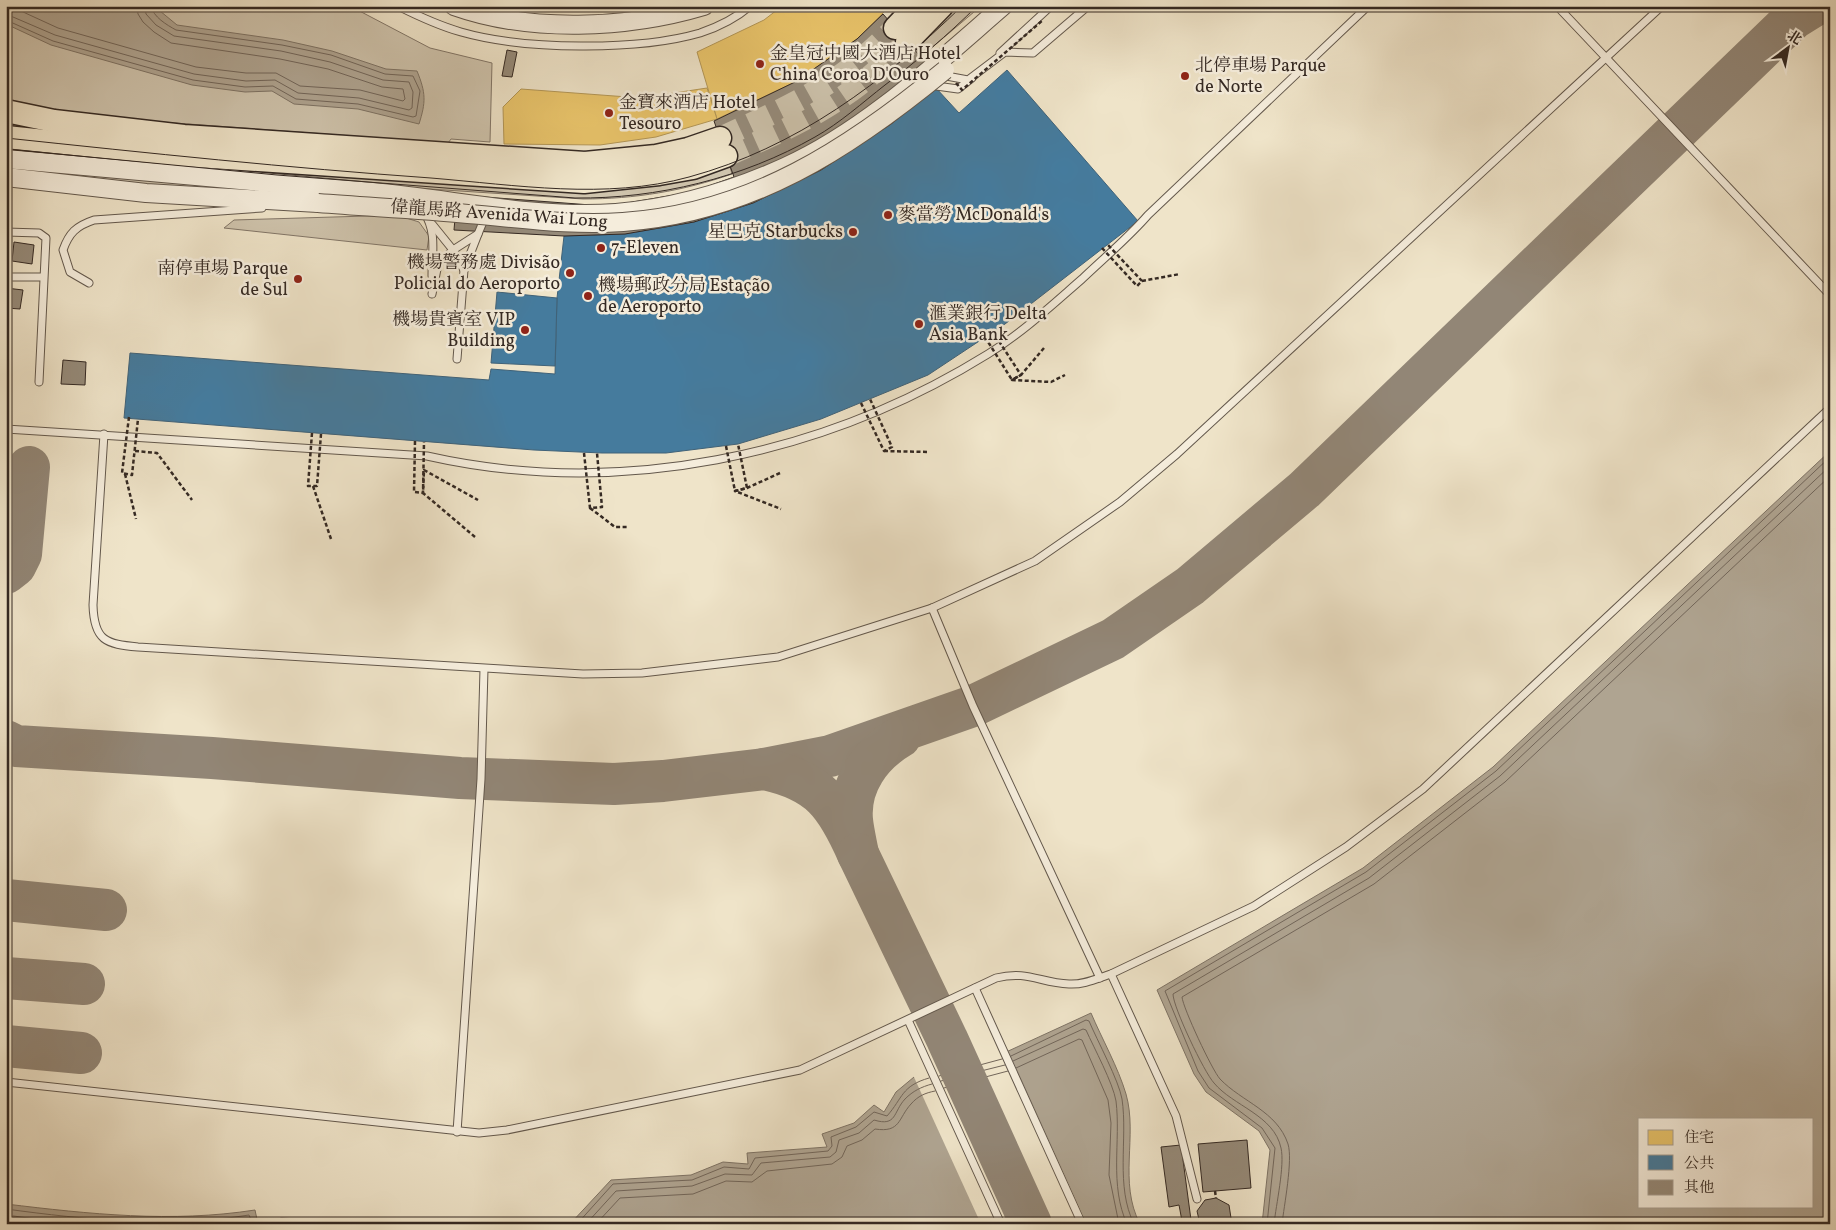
<svg xmlns="http://www.w3.org/2000/svg" width="1836" height="1230" font-family="Vollkorn,'Noto Serif SC',serif">
<style>
.green{fill:#cfc4ad;stroke:#827668}
.water{fill:#afa491;stroke:#7e7365;fill-rule:evenodd}
.pier{fill:#efe4c9}
.homes{fill:#e9c46a;stroke:#b39655}
.public{fill:#457b9d;stroke:#406278}
.lines{fill:none;stroke-linecap:round;stroke-linejoin:round}
.shore{stroke:#72665a;stroke-width:1}
.taxiway{stroke:#928676;stroke-width:42}
.building{fill:#958a79;stroke:#342923}
.primary-tunnel{stroke:#cabfa8;stroke-width:22;stroke-dasharray:22 11;stroke-linecap:butt}
.service-casing{stroke:#63584c;stroke-width:9}
.tertiary-casing{stroke:#63584c;stroke-width:20}
.primary-casing{stroke:#342923;stroke-width:25}
.path{stroke:#342923;stroke-width:2.5;stroke-dasharray:4 2.5;stroke-linecap:butt}
.service{stroke:#f5eddc;stroke-width:7}
.tertiary{stroke:#f5eddc;stroke-width:18}
.primary{stroke:#efe4c9;stroke-width:22}
.tram{stroke:#342923;stroke-width:1}
.tertiary-bridge-casing{stroke:#63584c;stroke-width:20;stroke-linecap:butt}
.path-bridge{stroke:#342923;stroke-width:2.5;stroke-dasharray:4 2.5;stroke-linecap:butt}
.tertiary-bridge{stroke:#f5eddc;stroke-width:18}
.poi-dot{fill:#8f2418;stroke:#f5eddc;stroke-width:2}
.labels{text-anchor:middle;dominant-baseline:central;stroke-width:5;stroke-linejoin:round;paint-order:stroke}
.poi-label{font-size:18px;fill:#342923;stroke:#f5eddc;text-anchor:start}
.street-label{font-size:18px;fill:#342923;stroke:#f5eddc}
</style>
<rect width="100%" height="100%" fill="#efe4c9"/>
<filter id="stains"><feTurbulence type="fractalNoise" baseFrequency=".004" numOctaves="4"/><feColorMatrix values="0 0 0 0 .2 0 0 0 0 .09 0 0 0 0 .02 0 0 0 .5 -.17"/></filter>
<radialGradient id="worn" r=".72"><stop offset=".6" stop-color="#630" stop-opacity="0"/><stop offset="1" stop-color="#630" stop-opacity=".3"/></radialGradient>
<g class="green">
<path d="M 6,6 L 350,6 L 430,48 L 492,63 L 490,142 L 451,139 L 448,143 L 79,116 L 6,101 Z"/>
<path d="M 513,6 L 591,6 L 553,10 Z"/>
<path d="M 952,6 L 981,6 L 922,56 L 913,46 Z"/>
<path d="M 6,144 L 729,163 L 732,174 C 683,191 635,199 583,199 L 352,184 L 6,152 Z"/>
<path d="M 31,169 L 333,194 L 150,189 L 33,173 Z"/>
<path d="M 367,216 L 403,217 L 419,222 L 429,236 L 427,250 L 224,228 L 234,220 Z"/>
</g>
<g class="water">
<path d="M 6,6 L 154,6 L 177,25 L 283,40 L 332,51 L 386,69 L 417,71 C 426,93 426,102 419,124 L 358,109 L 294,104 L 272,91 L 245,92 L 192,85 L 51,45 L 6,24 Z"/>
<path d="M 1830,451 L 1830,1224 L 1262,1224 L 1270,1150 L 1259,1131 L 1206,1092 L 1194,1074 L 1157,990 L 1363,868 L 1493,767 ZM 1640,1119 L 1812,1119 L 1812,1206 L 1640,1206 Z"/>
<path d="M 1091,1013 C 1102,1039 1118,1067 1126,1094 C 1138,1136 1118,1182 1140,1224 L 570,1224 L 611,1180 L 691,1175 L 723,1162 L 748,1164 L 747,1153 L 827,1147 L 822,1134 L 854,1123 L 874,1105 L 884,1112 L 896,1092 L 914,1077 L 1004,1053 Z"/>
<path d="M 6,1204 C 89,1214 172,1223 255,1210 L 258,1224 L 6,1224 Z"/>
<path d="M 281,1218 L 359,1223 L 267,1224 Z"/>
</g>
<path class="pier" d="M 1007,1049 L 1087,1224 L 981,1224 L 913,1075 Z"/>
<g class="homes">
<path d="M 782,6 L 890,6 L 857,39 L 795,82 L 717,119 L 697,52 L 764,20 Z"/>
<path d="M 707,88 L 717,119 L 656,137 L 600,145 L 504,144 L 503,107 L 521,89 L 641,98 Z"/>
</g>
<g class="public">
<path d="M 1007,70 L 1138,221 L 1005,324 L 928,375 L 821,419 L 738,444 L 666,453 L 602,453 L 534,450 L 124,418 L 130,353 L 489,380 L 491,369 L 555,374 L 557,298 L 564,236 L 625,234 L 694,222 L 753,203 L 821,170 L 891,124 L 936,88 L 959,113 Z"/>
<path d="M 497,292 L 557,298 L 555,366 L 491,363 Z"/>
</g>
<g class="lines">
<g class="shore">
<path d="M 10,6 L 58,28 L 196,67 L 246,73 L 276,73 L 300,86 L 360,90 L 403,101 L 405,99 L 403,89 L 382,87 L 328,69 L 280,59 L 171,43 L 154,32 L 143,22 L 138,14 L 137,6"/>
<path d="M 6,14 L 55,35 L 194,74 L 246,81 L 275,80 L 298,93 L 359,98 L 409,110 L 412,108 L 413,92 L 409,82 L 383,80 L 330,62 L 281,51 L 174,36 L 156,25 L 146,14 L 145,6"/>
<path d="M 6,20 L 53,41 L 193,80 L 245,87 L 273,86 L 296,99 L 358,104 L 413,117 L 416,116 L 420,91 L 413,76 L 385,74 L 331,55 L 282,45 L 176,30 C 167,25 153,17 151,6"/>
<path d="M 1011,1056 L 1086,1020 L 1089,1021 C 1097,1040 1119,1081 1122,1099 C 1128,1139 1115,1186 1134,1224"/>
<path d="M 1013,1061 L 1083,1029 L 1086,1030 C 1094,1048 1113,1083 1116,1101 C 1121,1141 1109,1185 1127,1224"/>
<path d="M 1016,1068 L 1079,1039 L 1082,1040 L 1108,1100 L 1111,1123 L 1109,1175 L 1119,1224"/>
<path d="M 939,1076 L 1002,1059"/>
<path d="M 941,1081 L 1005,1065"/>
<path d="M 944,1088 L 1008,1071"/>
<path d="M 6,1209 C 87,1220 169,1228 249,1215 L 253,1224"/>
<path d="M 6,1215 L 73,1224"/>
<path d="M 577,1224 L 613,1184 L 692,1180 L 724,1167 L 749,1169 L 755,1158 L 828,1151 L 832,1146 L 831,1137 L 856,1127 L 874,1112 L 887,1116 C 903,1098 901,1086 929,1078"/>
<path d="M 586,1224 L 616,1191 L 692,1186 L 725,1174 L 752,1175 L 761,1163 L 830,1157 L 836,1152 L 839,1140 L 859,1133 L 874,1120 C 897,1127 893,1112 905,1099 C 913,1091 921,1087 932,1084"/>
<path d="M 596,1224 L 620,1198 L 693,1194 L 726,1181 L 752,1182 L 767,1171 L 832,1164 L 842,1157 L 847,1146 L 862,1140 L 875,1129 C 901,1133 898,1118 911,1104 C 918,1096 925,1093 935,1091"/>
<path d="M 1267,1224 L 1275,1148 L 1262,1128 L 1209,1088 L 1198,1071 L 1165,991 L 1366,872 L 1496,771 L 1830,457"/>
<path d="M 1274,1224 C 1276,1205 1285,1165 1281,1148 C 1274,1115 1233,1106 1214,1083 C 1204,1072 1173,1007 1173,994 L 1369,878 L 1500,776 L 1830,466"/>
<path d="M 1282,1224 C 1284,1206 1293,1160 1288,1144 C 1277,1111 1242,1102 1220,1079 C 1212,1070 1183,1008 1182,997 L 1374,884 L 1505,782 L 1830,476"/>
</g>
<g class="taxiway">
<path d="M 6,573 L 15,566 L 21,554 L 29,467"/>
<path d="M 6,741 L 16,746 L 212,758 L 460,778 L 614,784 L 663,781 L 764,769 L 830,756 L 973,706 L 1113,639 L 1190,586 L 1304,490 L 1793,19 L 1814,6"/>
<path d="M 764,769 C 820,781 836,804 858,854 C 856,843 853,831 852,820 C 849,784 871,754 900,737"/>
<path d="M 858,854 L 947,1039 L 1031,1224"/>
<path d="M 6,900 L 106,910"/>
<path d="M 6,978 L 84,984"/>
<path d="M 6,1046 L 81,1053"/>
</g>
</g>
<g class="building">
<path d="M 883,14 L 943,82 L 891,124 L 821,170 L 753,203 L 694,222 L 625,234 L 564,236 L 454,230 L 457,195 L 591,205 L 621,204 L 692,192 L 734,177 L 714,121 L 795,82 L 857,39 Z"/>
<path d="M 507,50 L 517,52 L 512,77 L 502,76 Z"/>
<path d="M 14,242 L 34,245 L 32,264 L 12,261 Z"/>
<path d="M 6,288 L 23,290 L 20,309 L 6,308 Z"/>
<path d="M 63,360 L 86,362 L 85,385 L 61,384 Z"/>
<path d="M 1247,1140 L 1251,1188 L 1203,1192 L 1198,1144 Z"/>
<path d="M 1181,1145 L 1191,1220 L 1182,1221 L 1179,1205 L 1169,1207 L 1161,1147 Z"/>
<path d="M 1216,1198 L 1229,1205 L 1231,1218 L 1227,1224 L 1200,1224 L 1197,1211 L 1205,1200 Z"/>
</g>
<g class="lines">
<g class="primary-tunnel">
<path d="M 720,138 C 763,118 808,99 846,71 C 864,58 879,43 895,28"/>
<path d="M 726,156 C 772,136 819,116 859,85 C 876,72 891,57 907,42"/>
</g>
<g class="service-casing">
<g id="service">
<path d="M 398,6 C 418,16 440,26 461,32 C 524,50 638,51 700,33 C 718,27 736,18 750,6"/>
<path d="M 1557,6 L 1830,295"/>
<path d="M 1000,53 L 1051,6"/>
<path d="M 941,75 L 968,80 L 1005,52 L 1033,53 L 1088,6"/>
<path d="M 929,85 L 958,89 L 972,78"/>
<path d="M 424,212 C 437,232 432,253 432,276"/>
<path d="M 432,224 L 453,250 L 464,270"/>
<path d="M 6,232 L 39,233 L 46,238 L 39,382"/>
<path d="M 6,277 L 43,277"/>
<path d="M 89,283 L 70,272 L 63,250 C 69,233 76,226 94,220 L 262,208"/>
<path d="M 432,294 L 438,264 L 453,250 L 478,234 L 485,217"/>
<path d="M 457,359 L 464,270 L 478,234"/>
<path d="M 6,429 L 427,456 C 618,499 822,457 988,354 C 1022,333 1052,305 1082,279 C 1104,258 1128,238 1148,215 L 1368,6"/>
<path d="M 104,434 L 93,605 C 94,641 106,644 138,647 L 583,674 L 642,673 L 778,657 L 932,608 L 1035,561 L 1120,502 L 1177,454 L 1662,6"/>
<path d="M 932,608 L 973,706 L 1100,978"/>
<path d="M 1111,974 L 1176,1116 L 1197,1199"/>
<path d="M 975,988 L 1082,1224"/>
<path d="M 908,1020 L 1001,1224"/>
<path d="M 6,1082 L 479,1133 L 507,1130 L 800,1070 L 996,978 C 1028,970 1040,983 1069,984 C 1084,985 1098,978 1111,974 L 1254,906 L 1346,847 L 1423,789 L 1830,408"/>
<path d="M 457,1132 L 481,779 L 484,669"/>
</g>
</g>
<g class="tertiary-casing">
<g id="tertiary">
<path d="M 454,6 C 530,33 627,29 704,6"/>
<path d="M 6,159 C 128,170 250,181 372,192 C 453,199 535,219 616,213 C 674,208 732,191 785,167 C 865,131 937,63 1003,6"/>
<path d="M 6,177 L 146,193 L 318,203"/>
</g>
</g>
<g class="primary-casing">
<g id="primary">
<path d="M 895,28 L 916,6"/>
<path d="M 907,42 L 942,6"/>
<path d="M 6,111 L 54,121 L 184,136 L 585,163 L 656,156 L 688,149 L 720,138"/>
<path d="M 6,137 L 182,155 L 584,182 L 659,174 L 693,168 L 726,156"/>
</g>
</g>
<g class="path">
<path d="M 1142,281 L 1180,274"/>
<path d="M 1044,348 L 1021,375 L 1012,380 L 1051,382 L 1065,375"/>
<path d="M 135,451 L 157,453 L 192,500"/>
<path d="M 884,451 L 929,452"/>
<path d="M 780,473 L 747,488 L 735,491 L 781,509"/>
<path d="M 125,474 L 136,519"/>
<path d="M 313,486 L 331,539"/>
<path d="M 590,508 L 615,527 L 627,527"/>
<path d="M 475,537 L 423,493 L 424,470 L 478,500"/>
<path d="M 1215,1191 L 1216,1198"/>
</g>
<use href="#service" class="service"/>
<use href="#tertiary" class="tertiary"/>
<use href="#primary" class="primary"/>
<g class="tram">
<path d="M 6,138 C 148,153 289,168 431,178 C 516,185 606,200 689,177 C 796,148 884,82 962,6"/>
<path d="M 6,149 L 277,175 L 575,198 C 657,199 743,178 815,137 C 840,123 862,103 885,85 C 917,61 948,35 977,6"/>
</g>
<g class="tertiary-bridge-casing">
<path id="tertiary-bridge" d="M 318,203 C 368,207 418,209 468,214 C 519,218 571,226 623,222 C 751,213 849,149 945,70"/>
</g>
<g class="path-bridge">
<path d="M 956,83 L 962,90 L 1043,20"/>
<path d="M 1102,248 L 1137,286 L 1142,281 L 1108,245"/>
<path d="M 985,337 L 1012,380 L 1021,375 L 993,332"/>
<path d="M 861,403 L 884,451 L 892,447 L 870,399"/>
<path d="M 129,417 L 122,473 L 132,475 L 138,419"/>
<path d="M 312,433 L 308,486 L 317,486 L 321,434"/>
<path d="M 415,441 L 414,492 L 423,493 L 424,442"/>
<path d="M 726,446 L 735,491 L 747,488 L 738,444"/>
<path d="M 584,453 L 590,508 L 602,507 L 597,453"/>
</g>
<use href="#tertiary-bridge" class="tertiary-bridge"/>
</g>
<g class="poi-dot">
<circle cx="760" cy="64" r="5"/>
<circle cx="1185" cy="76" r="5"/>
<circle cx="609" cy="113" r="5"/>
<circle cx="888" cy="215" r="5"/>
<circle cx="853" cy="232" r="5"/>
<circle cx="601" cy="248" r="5"/>
<circle cx="570" cy="273" r="5"/>
<circle cx="298" cy="279" r="5"/>
<circle cx="588" cy="296" r="5"/>
<circle cx="919" cy="324" r="5"/>
<circle cx="525" cy="330" r="5"/>
</g>
<g class="labels">
<g class="poi-label">
<text x="770" y="54">金皇冠中國大酒店 Hotel<tspan x="770" dy="21">China Coroa D'Ouro</tspan></text>
<text x="1195" y="66">北停車場 Parque<tspan x="1195" dy="21">de Norte</tspan></text>
<text x="619" y="103">金寶來酒店 Hotel<tspan x="619" dy="21">Tesouro</tspan></text>
<text x="898" y="215">麥當勞 McDonald's</text>
<text x="843" y="232" text-anchor="end">星巴克 Starbucks</text>
<text x="611" y="248">7-Eleven</text>
<text x="560" y="263" text-anchor="end">機場警務處 Divisão<tspan x="560" dy="21">Policial do Aeroporto</tspan></text>
<text x="288" y="269" text-anchor="end">南停車場 Parque<tspan x="288" dy="21">de Sul</tspan></text>
<text x="598" y="286">機場郵政分局 Estação<tspan x="598" dy="21">de Aeroporto</tspan></text>
<text x="929" y="314">滙業銀行 Delta<tspan x="929" dy="21">Asia Bank</tspan></text>
<text x="515" y="320" text-anchor="end">機場貴賓室 VIP<tspan x="515" dy="21">Building</tspan></text>
</g>
<g class="street-label">
<text transform="translate(499 215) rotate(4)">偉龍馬路 Avenida Wai Long</text>
</g>
</g>
<rect width="1836" height="1230" fill="none" stroke="#efe4c9" stroke-width="25"/>
<rect x="8" y="8" width="1821" height="1215" fill="none" stroke="#342923" stroke-width="2.5"/>
<rect x="12" y="12" width="1811" height="1205" fill="none" stroke="#342923"/>
<rect x="1638" y="1118" width="175" height="90" fill="#f5eddc" stroke="#a89f92"/>
<rect x="1648" y="1130" width="25" height="15" fill="#e9c46a" stroke="#a89f92"/>
<text x="1684" y="1142" font-size="15" fill="#342923">住宅</text>
<rect x="1648" y="1155" width="25" height="15" fill="#457b9d" stroke="#a89f92"/>
<text x="1684" y="1168" font-size="15" fill="#342923">公共</text>
<rect x="1648" y="1180" width="25" height="15" fill="#958a79" stroke="#a89f92"/>
<text x="1684" y="1192" font-size="15" fill="#342923">其他</text>
<g transform="translate(1788 48) rotate(32)" stroke="#f5eddc" stroke-width="4" paint-order="stroke">
<path d="M0-4L9 19L0 12L-9 19Z" fill="#342923"/>
<text y="-8" font-size="14" font-weight="bold" text-anchor="middle" fill="#342923">北</text>
</g>
<rect width="100%" height="100%" filter="url(#stains)"/>
<rect width="100%" height="100%" fill="url(#worn)"/>
</svg>
